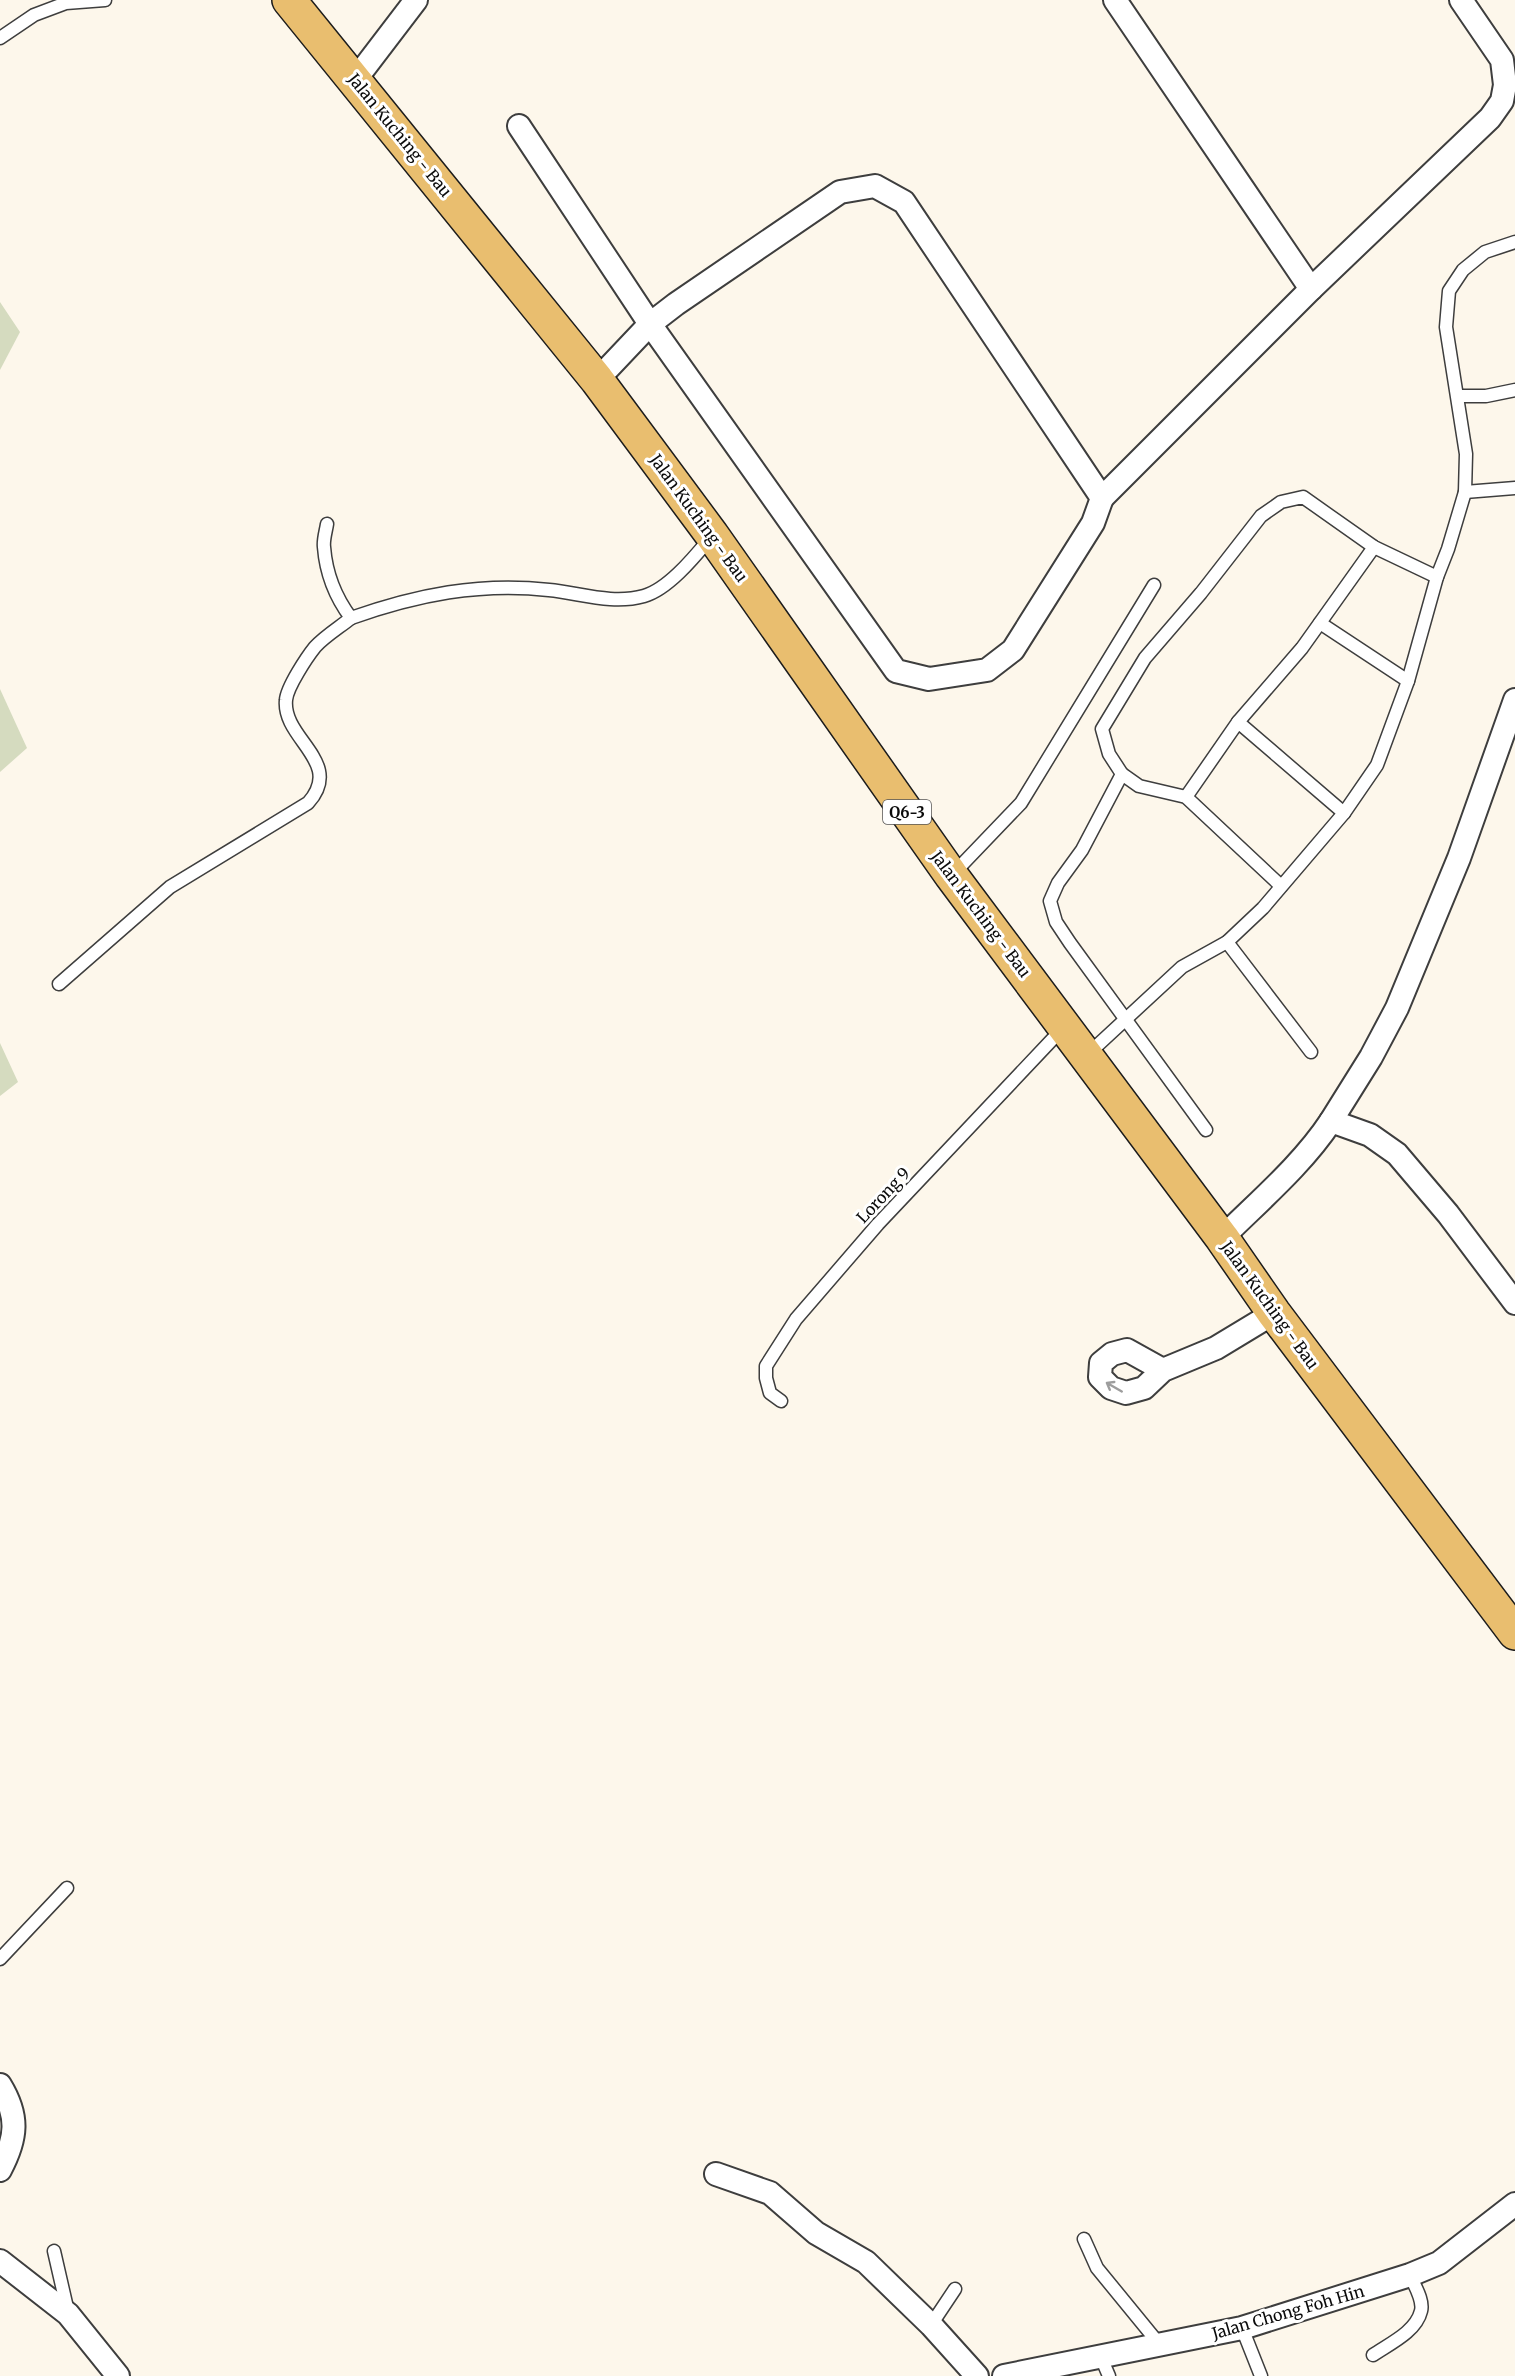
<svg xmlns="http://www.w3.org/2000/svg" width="1515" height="2376" font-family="Merriweather,serif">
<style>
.cemetery{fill:#d5dbbf}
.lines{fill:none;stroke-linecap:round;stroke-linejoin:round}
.service-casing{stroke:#3e3e3e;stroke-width:15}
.minor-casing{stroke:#3e3e3e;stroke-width:26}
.primary-casing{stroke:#1c1c1c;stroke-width:36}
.service{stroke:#fff;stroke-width:12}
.minor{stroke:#fff;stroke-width:22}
.primary{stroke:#e9be6f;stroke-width:33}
.oneway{stroke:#9d9d9d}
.labels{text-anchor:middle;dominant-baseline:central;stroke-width:6;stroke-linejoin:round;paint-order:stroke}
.shield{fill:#fff;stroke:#545454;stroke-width:1.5}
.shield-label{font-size:15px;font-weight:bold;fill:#0b0b0b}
.street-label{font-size:16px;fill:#0b0b0b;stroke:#fff}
</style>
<rect width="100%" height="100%" fill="#fdf7eb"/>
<g class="cemetery">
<path d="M 0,302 L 20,332 L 0,370 Z"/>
<path d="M 0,689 L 27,748 L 0,772 Z"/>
<path d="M 0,1043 L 18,1082 L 0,1096 Z"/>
</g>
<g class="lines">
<g class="service-casing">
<g id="service">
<path d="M 0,38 L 34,15 L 66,3 L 105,0"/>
<path d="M 1459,396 L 1486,396 L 1515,390"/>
<path d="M 1465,492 L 1515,488"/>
<path d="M 327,524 C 326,531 323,540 324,547 C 326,573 336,598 351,618 C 416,595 480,582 549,590 C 580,593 612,605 644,596 C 669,589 696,555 712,536"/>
<path d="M 1320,623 L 1408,681"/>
<path d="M 1238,722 L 1302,648 L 1374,547"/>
<path d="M 1122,774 L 1139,786 L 1186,797 L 1281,886"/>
<path d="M 1186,797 L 1238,722 L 1344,813"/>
<path d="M 952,875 L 1021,803 L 1154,585"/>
<path d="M 1227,942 L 1311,1052"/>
<path d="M 59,984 L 170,887 L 308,803 C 345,762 282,739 286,700 C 287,687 307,657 315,647 C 325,636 340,627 351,618"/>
<path d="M 1087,1055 L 1182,967 L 1227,942 L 1263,908 L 1344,813 L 1377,765 L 1408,681 L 1437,577 L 1448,549 L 1465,492 L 1466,454 L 1446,327 L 1449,291 L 1463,270 L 1485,252 L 1515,242"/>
<path d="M 1206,1130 L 1070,943 L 1056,922 L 1050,901 L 1058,883 L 1082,850 L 1122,774 L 1109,754 L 1102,729 L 1145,658 L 1201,593 L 1261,516 L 1281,502 L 1303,497 L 1374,547 L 1437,577"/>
<path d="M 781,1401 L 770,1393 L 766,1378 L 766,1366 L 796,1319 L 878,1224 L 1064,1027"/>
<path d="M 0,1959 L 67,1888"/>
<path d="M 1084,2239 L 1097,2268 L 1160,2345"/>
<path d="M 54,2251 L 68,2312"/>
<path d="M 931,2325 L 955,2289"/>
<path d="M 1242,2328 L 1261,2376"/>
<path d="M 1100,2355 L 1109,2376"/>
<path d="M 1373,2355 C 1389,2344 1416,2332 1421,2311 C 1424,2300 1414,2285 1410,2275"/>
</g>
</g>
<g class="minor-casing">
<g id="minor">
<path d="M 1115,0 L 1311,289"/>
<path d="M 355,80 L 416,0"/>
<path d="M 519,126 L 650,324 L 896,671 L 929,679 L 987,670 L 1013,650 L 1093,523 L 1102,498 L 904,202 L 875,186 L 840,192 L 676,304 L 650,324 L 597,380"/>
<path d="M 1102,498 L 1311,289 L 1490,118 L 1502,101 L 1505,85 L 1502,60 L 1461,0"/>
<path d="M 1331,1121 L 1371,1057 L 1397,1008 L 1459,858 L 1515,700"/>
<path d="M 1222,1238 C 1259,1201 1302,1165 1331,1121 L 1370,1135 L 1397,1154 L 1448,1214 L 1515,1303"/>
<path d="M 1163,1370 L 1127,1350 L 1112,1354 L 1101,1363 L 1100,1377 L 1111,1388 L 1126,1393 L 1144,1388 L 1163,1370 L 1216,1348 L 1274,1313"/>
<path d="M 0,2085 C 19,2116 17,2138 0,2170"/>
<path d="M 716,2174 L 770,2193 L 816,2233 L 866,2262 L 931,2325 L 977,2376"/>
<path d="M 0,2261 L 68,2314 L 118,2376"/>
<path d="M 1004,2376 L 1242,2328 L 1410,2275 L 1439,2263 L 1515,2204"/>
</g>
</g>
<g class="primary-casing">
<path id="primary" d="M 289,0 L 597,380 L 712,535 L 951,875 L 1222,1238 L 1274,1313 L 1515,1633"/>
</g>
<use href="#service" class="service"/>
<use href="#minor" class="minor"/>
<use href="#primary" class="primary"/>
</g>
<defs><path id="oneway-shaft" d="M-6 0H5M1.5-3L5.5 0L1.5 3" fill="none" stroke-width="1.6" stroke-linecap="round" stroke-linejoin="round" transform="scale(1.5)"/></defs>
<use class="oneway" href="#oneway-shaft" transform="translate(1114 1387) rotate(-150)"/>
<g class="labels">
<rect class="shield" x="883" y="800" width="48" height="24" rx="4.5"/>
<g class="shield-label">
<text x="907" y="812">Q6-3</text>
</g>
<g class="street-label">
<text transform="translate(400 135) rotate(51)">Jalan Kuching - Bau</text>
<text transform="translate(699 518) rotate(54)">Jalan Kuching - Bau</text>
<text transform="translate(981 914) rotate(53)">Jalan Kuching - Bau</text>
<text transform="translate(883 1195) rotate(-47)">Lorong 9</text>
<text transform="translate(1270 1305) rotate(54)">Jalan Kuching - Bau</text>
<text transform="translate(1288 2312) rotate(-16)">Jalan Chong Foh Hin</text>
</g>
</g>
</svg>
